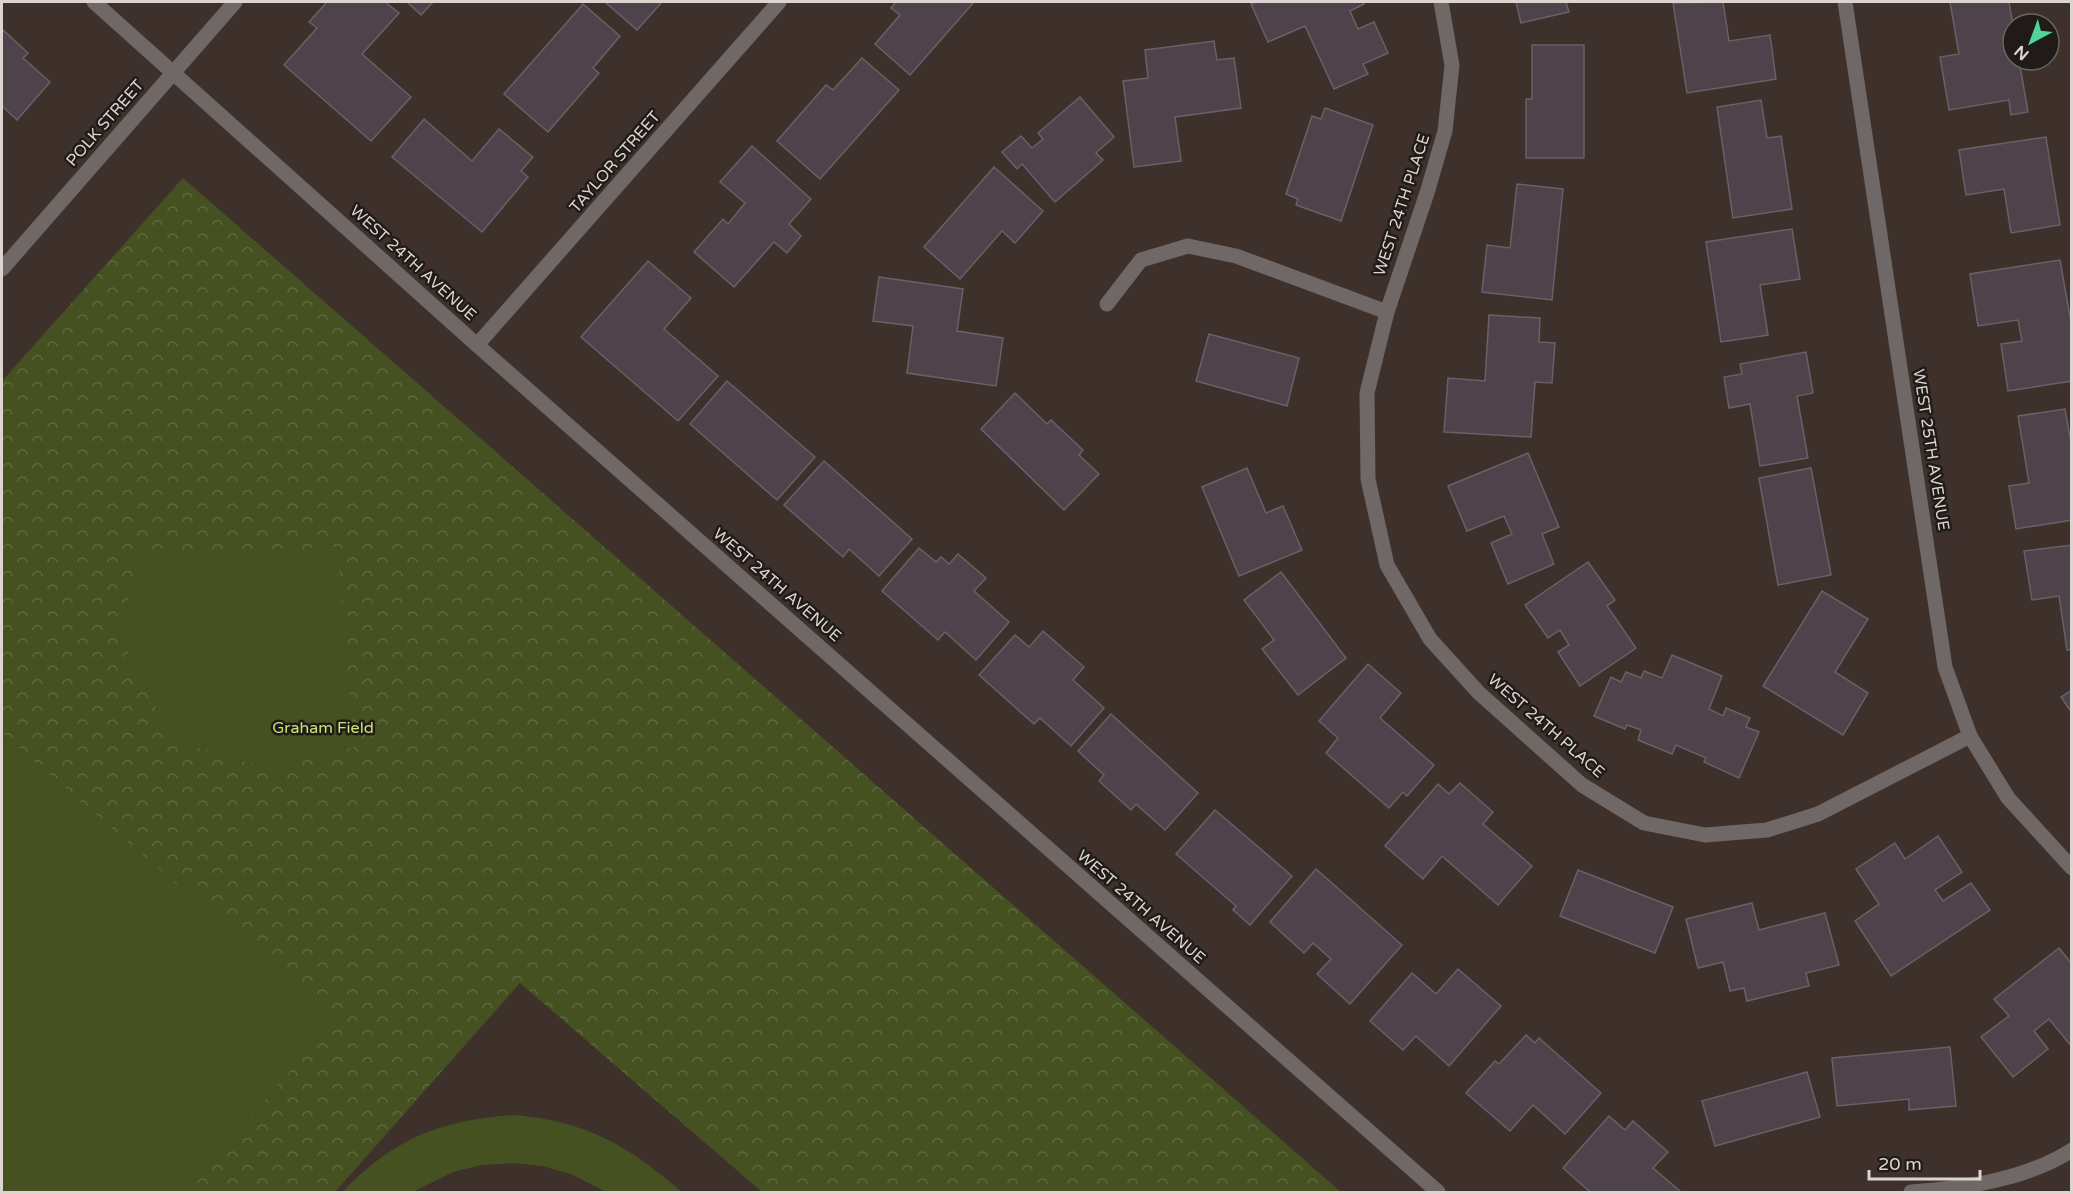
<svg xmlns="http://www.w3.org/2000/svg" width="2073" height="1194" font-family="'Varela Round',sans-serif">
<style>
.park{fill:url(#park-crowns)}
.pitch{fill:#455120}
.building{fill:#4f434b;stroke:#6c5f67;stroke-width:1.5}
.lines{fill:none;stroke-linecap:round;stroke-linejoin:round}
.minor{stroke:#6f6866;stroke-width:15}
.labels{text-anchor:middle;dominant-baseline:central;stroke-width:5;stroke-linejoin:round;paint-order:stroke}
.street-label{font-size:16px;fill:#dcd4d0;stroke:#201b18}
.park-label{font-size:16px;fill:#c9e574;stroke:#201b18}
</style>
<defs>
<pattern id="park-crowns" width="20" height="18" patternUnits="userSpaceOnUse" patternTransform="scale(1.5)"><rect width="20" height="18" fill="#455120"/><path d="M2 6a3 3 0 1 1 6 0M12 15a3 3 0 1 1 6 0" fill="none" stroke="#5f693f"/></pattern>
</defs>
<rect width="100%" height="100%" fill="#3e312c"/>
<path class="park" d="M 183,178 L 1341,1192 L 762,1192 L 520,983 L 335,1192 L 2,1192 L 2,381 Z"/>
<g class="pitch">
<path d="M 337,547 L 354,747 L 269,769 L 172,740 L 120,635 L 137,558 Z"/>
<path d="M 2,733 L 334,1021 L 185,1192 L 2,1192 Z"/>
<path d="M 514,1115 C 588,1122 626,1144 682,1192 L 606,1192 L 573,1175 L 543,1166 L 513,1163 L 481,1165 L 453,1172 L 413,1192 L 342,1192 C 394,1139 439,1120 514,1115 Z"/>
</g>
<g class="building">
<path d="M 327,2 L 385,2 L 399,13 L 362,54 L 411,97 L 371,141 L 284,65 L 317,28 L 309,22 Z"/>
<path d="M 407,2 L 433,2 L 421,15 Z"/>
<path d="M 605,2 L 662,2 L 637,30 Z"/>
<path d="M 896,2 L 974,2 L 910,75 L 875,44 L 900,15 L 891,8 Z"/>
<path d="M 1257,2 L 1362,2 L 1364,4 L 1350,11 L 1358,29 L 1374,22 L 1388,53 L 1363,64 L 1368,74 L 1334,89 L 1305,26 L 1268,42 L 1251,4 Z"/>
<path d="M 1516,2 L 1566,2 L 1569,12 L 1521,23 Z"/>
<path d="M 1723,2 L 1729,41 L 1770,35 L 1776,79 L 1687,93 L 1673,3 Z"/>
<path d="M 1950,2 L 2009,2 L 2013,26 L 2013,60 L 2019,60 L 2028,112 L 2011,115 L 2009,100 L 1949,110 L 1940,57 L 1959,54 Z"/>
<path d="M 583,4 L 620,36 L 593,68 L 599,73 L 548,132 L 504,94 Z"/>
<path d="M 2,29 L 28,53 L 23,58 L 50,82 L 17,120 L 2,106 Z"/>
<path d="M 1214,41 L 1217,60 L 1234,58 L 1241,108 L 1175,117 L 1181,161 L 1134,167 L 1123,81 L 1148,78 L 1145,50 Z"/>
<path d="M 1532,45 L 1584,45 L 1584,158 L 1526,158 L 1526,99 L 1532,99 Z"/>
<path d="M 862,58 L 899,90 L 820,179 L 777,141 L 826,85 L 833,90 Z"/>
<path d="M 1080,97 L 1114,137 L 1096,153 L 1103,160 L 1055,202 L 1022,164 L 1017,169 L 1002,152 L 1021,136 L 1032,148 L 1043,139 L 1038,133 Z"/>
<path d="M 1761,100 L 1767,138 L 1781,136 L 1792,209 L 1733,218 L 1717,107 Z"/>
<path d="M 1325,108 L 1373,125 L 1341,221 L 1296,205 L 1298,199 L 1286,194 L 1312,116 L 1321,119 Z"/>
<path d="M 424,119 L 472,161 L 499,129 L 533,157 L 521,171 L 528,177 L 482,232 L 392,157 Z"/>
<path d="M 2046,137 L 2060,225 L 2011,233 L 2004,189 L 1966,195 L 1959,150 Z"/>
<path d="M 752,146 L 811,199 L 789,224 L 801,236 L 787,253 L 774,242 L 734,287 L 694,252 L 723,219 L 728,224 L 745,203 L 720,182 Z"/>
<path d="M 994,167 L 1043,211 L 1015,243 L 1002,231 L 960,279 L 924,247 Z"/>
<path d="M 1517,184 L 1563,189 L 1552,300 L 1482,292 L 1487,245 L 1510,248 Z"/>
<path d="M 1792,229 L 1800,279 L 1760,285 L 1768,335 L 1721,342 L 1706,242 Z"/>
<path d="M 2060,260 L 2072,328 L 2072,381 L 2008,391 L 2001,344 L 2022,341 L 2018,320 L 1978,326 L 1970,274 Z"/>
<path d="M 648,261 L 691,298 L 664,329 L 718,376 L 678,421 L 581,337 Z"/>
<path d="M 879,277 L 963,289 L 957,331 L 1003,338 L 996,386 L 907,373 L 913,326 L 873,321 Z"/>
<path d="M 1489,315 L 1540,318 L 1539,342 L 1555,343 L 1552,383 L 1535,382 L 1531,437 L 1444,432 L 1448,378 L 1485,381 Z"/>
<path d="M 1209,334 L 1299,358 L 1287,406 L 1196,381 Z"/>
<path d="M 1806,352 L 1813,393 L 1797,396 L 1808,458 L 1760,466 L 1750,404 L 1729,408 L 1724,377 L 1742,374 L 1740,364 Z"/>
<path d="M 727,381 L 815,457 L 777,500 L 690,424 Z"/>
<path d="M 1015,393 L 1047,424 L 1051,420 L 1083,450 L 1079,455 L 1099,474 L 1064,510 L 981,429 Z"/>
<path d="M 2065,409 L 2072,448 L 2072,520 L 2016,529 L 2009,486 L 2029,483 L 2018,416 Z"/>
<path d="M 1528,453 L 1559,527 L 1542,534 L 1554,564 L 1508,584 L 1491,543 L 1512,534 L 1504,516 L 1467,531 L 1448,486 Z"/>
<path d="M 824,461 L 912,539 L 879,576 L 849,549 L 843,557 L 784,505 Z"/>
<path d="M 1247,468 L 1266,513 L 1283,506 L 1302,550 L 1239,576 L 1202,487 Z"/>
<path d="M 1811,468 L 1831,575 L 1778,585 L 1759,478 Z"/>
<path d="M 2072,545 L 2072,650 L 2067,650 L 2059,596 L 2032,600 L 2024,551 Z"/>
<path d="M 919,548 L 936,562 L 941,557 L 949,564 L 958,554 L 986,578 L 974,591 L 1009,622 L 976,660 L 945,632 L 938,640 L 882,591 Z"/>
<path d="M 1588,562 L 1615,600 L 1607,606 L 1636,648 L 1580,686 L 1558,652 L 1569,645 L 1560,630 L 1548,638 L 1525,605 Z"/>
<path d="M 1281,572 L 1346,658 L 1298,695 L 1262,649 L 1274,640 L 1244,600 Z"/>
<path d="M 1822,591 L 1868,619 L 1835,672 L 1868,693 L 1843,735 L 1763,686 Z"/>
<path d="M 1043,631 L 1084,667 L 1073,680 L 1104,708 L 1071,746 L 1040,718 L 1034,724 L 979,675 L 1015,635 L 1029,647 Z"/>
<path d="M 1672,655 L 1722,676 L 1709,709 L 1723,716 L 1726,708 L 1750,718 L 1746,727 L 1759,732 L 1739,778 L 1704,762 L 1706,758 L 1676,745 L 1672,754 L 1638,740 L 1641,730 L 1627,725 L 1625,729 L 1594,716 L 1611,677 L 1621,682 L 1626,672 L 1641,678 L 1644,671 L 1662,678 Z"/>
<path d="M 1368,664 L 1401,693 L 1380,718 L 1434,765 L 1407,796 L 1403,792 L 1389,808 L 1326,753 L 1338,738 L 1319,721 Z"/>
<path d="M 2072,690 L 2072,713 L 2061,697 Z"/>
<path d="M 1111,714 L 1198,793 L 1165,830 L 1136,804 L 1131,810 L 1099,781 L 1104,775 L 1078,751 Z"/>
<path d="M 1460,783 L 1493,812 L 1483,824 L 1532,866 L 1498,905 L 1442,856 L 1423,879 L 1385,846 L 1438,784 L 1449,794 Z"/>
<path d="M 1215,810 L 1292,876 L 1250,925 L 1233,910 L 1236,906 L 1176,854 Z"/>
<path d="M 1938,836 L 1962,872 L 1935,890 L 1943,901 L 1971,883 L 1990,910 L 1891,976 L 1855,921 L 1879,904 L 1856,869 L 1895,843 L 1905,859 Z"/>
<path d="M 1316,869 L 1402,945 L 1350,1004 L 1317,974 L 1331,959 L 1313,943 L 1304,953 L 1270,922 Z"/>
<path d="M 1578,870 L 1673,907 L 1655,953 L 1560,916 Z"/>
<path d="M 1752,903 L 1759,930 L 1825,913 L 1839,965 L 1806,973 L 1809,986 L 1747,1001 L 1744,988 L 1730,991 L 1723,962 L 1698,968 L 1686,919 Z"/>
<path d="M 2059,948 L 2072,964 L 2072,1047 L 2049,1019 L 2034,1031 L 2048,1049 L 2013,1077 L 1981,1037 L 2009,1016 L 1994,999 Z"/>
<path d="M 1458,969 L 1501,1006 L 1449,1066 L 1416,1036 L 1403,1050 L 1370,1021 L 1412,973 L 1436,994 Z"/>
<path d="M 1526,1035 L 1535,1043 L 1539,1038 L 1601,1093 L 1565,1134 L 1533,1105 L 1510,1131 L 1466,1093 L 1495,1061 L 1499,1064 Z"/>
<path d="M 1950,1047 L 1956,1106 L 1909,1110 L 1909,1099 L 1837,1106 L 1832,1058 Z"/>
<path d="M 1807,1072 L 1820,1117 L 1715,1146 L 1702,1101 Z"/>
<path d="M 1609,1116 L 1625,1130 L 1633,1121 L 1668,1152 L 1653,1168 L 1681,1192 L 1590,1192 L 1563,1168 Z"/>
</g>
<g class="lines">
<g class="minor">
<path d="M 94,2 L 477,345 L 1438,1192"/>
<path d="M 1441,2 L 1452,65 L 1445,131 L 1427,193 L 1387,312 L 1367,393 L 1368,479 L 1387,565 L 1430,639 L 1479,693 L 1582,785 L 1644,823 L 1705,835 L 1767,830 L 1818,814 L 1970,736"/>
<path d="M 1845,2 L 1945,667 L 1970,736 L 2008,798 L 2072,868"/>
<path d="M 2,269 L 235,2"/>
<path d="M 1107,304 L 1141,260 L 1188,246 L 1236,256 L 1387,312"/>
<path d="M 477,345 L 779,2"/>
<path d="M 1911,1192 C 1965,1188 2025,1180 2072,1150"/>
</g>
</g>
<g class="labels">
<g class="street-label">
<text transform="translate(105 123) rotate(-49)">POLK STREET</text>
<text transform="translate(615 162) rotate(-49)">TAYLOR STREET</text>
<text transform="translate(1402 205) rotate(-72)">WEST 24TH PLACE</text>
<text transform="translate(413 263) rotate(42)">WEST 24TH AVENUE</text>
<text transform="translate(1931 450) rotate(81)">WEST 25TH AVENUE</text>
<text transform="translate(777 585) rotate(41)">WEST 24TH AVENUE</text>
<text transform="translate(1546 726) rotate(41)">WEST 24TH PLACE</text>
<text transform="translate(1141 907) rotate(41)">WEST 24TH AVENUE</text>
</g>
<g class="park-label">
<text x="323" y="728">Graham Field</text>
</g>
</g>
<rect width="2073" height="1194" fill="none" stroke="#dcd4d0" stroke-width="6"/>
<g transform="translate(2031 42) rotate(221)"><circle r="28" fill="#201b18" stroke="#6b6562" stroke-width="1.5"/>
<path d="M0-4.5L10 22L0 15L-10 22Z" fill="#50d398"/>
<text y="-9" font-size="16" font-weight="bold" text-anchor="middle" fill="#dcd4d0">N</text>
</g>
<path d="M1869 1170v9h111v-9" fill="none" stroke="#dcd4d0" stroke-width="3"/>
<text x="1878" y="1170" font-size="18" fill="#dcd4d0" stroke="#201b18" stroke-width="4.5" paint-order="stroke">20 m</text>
</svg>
